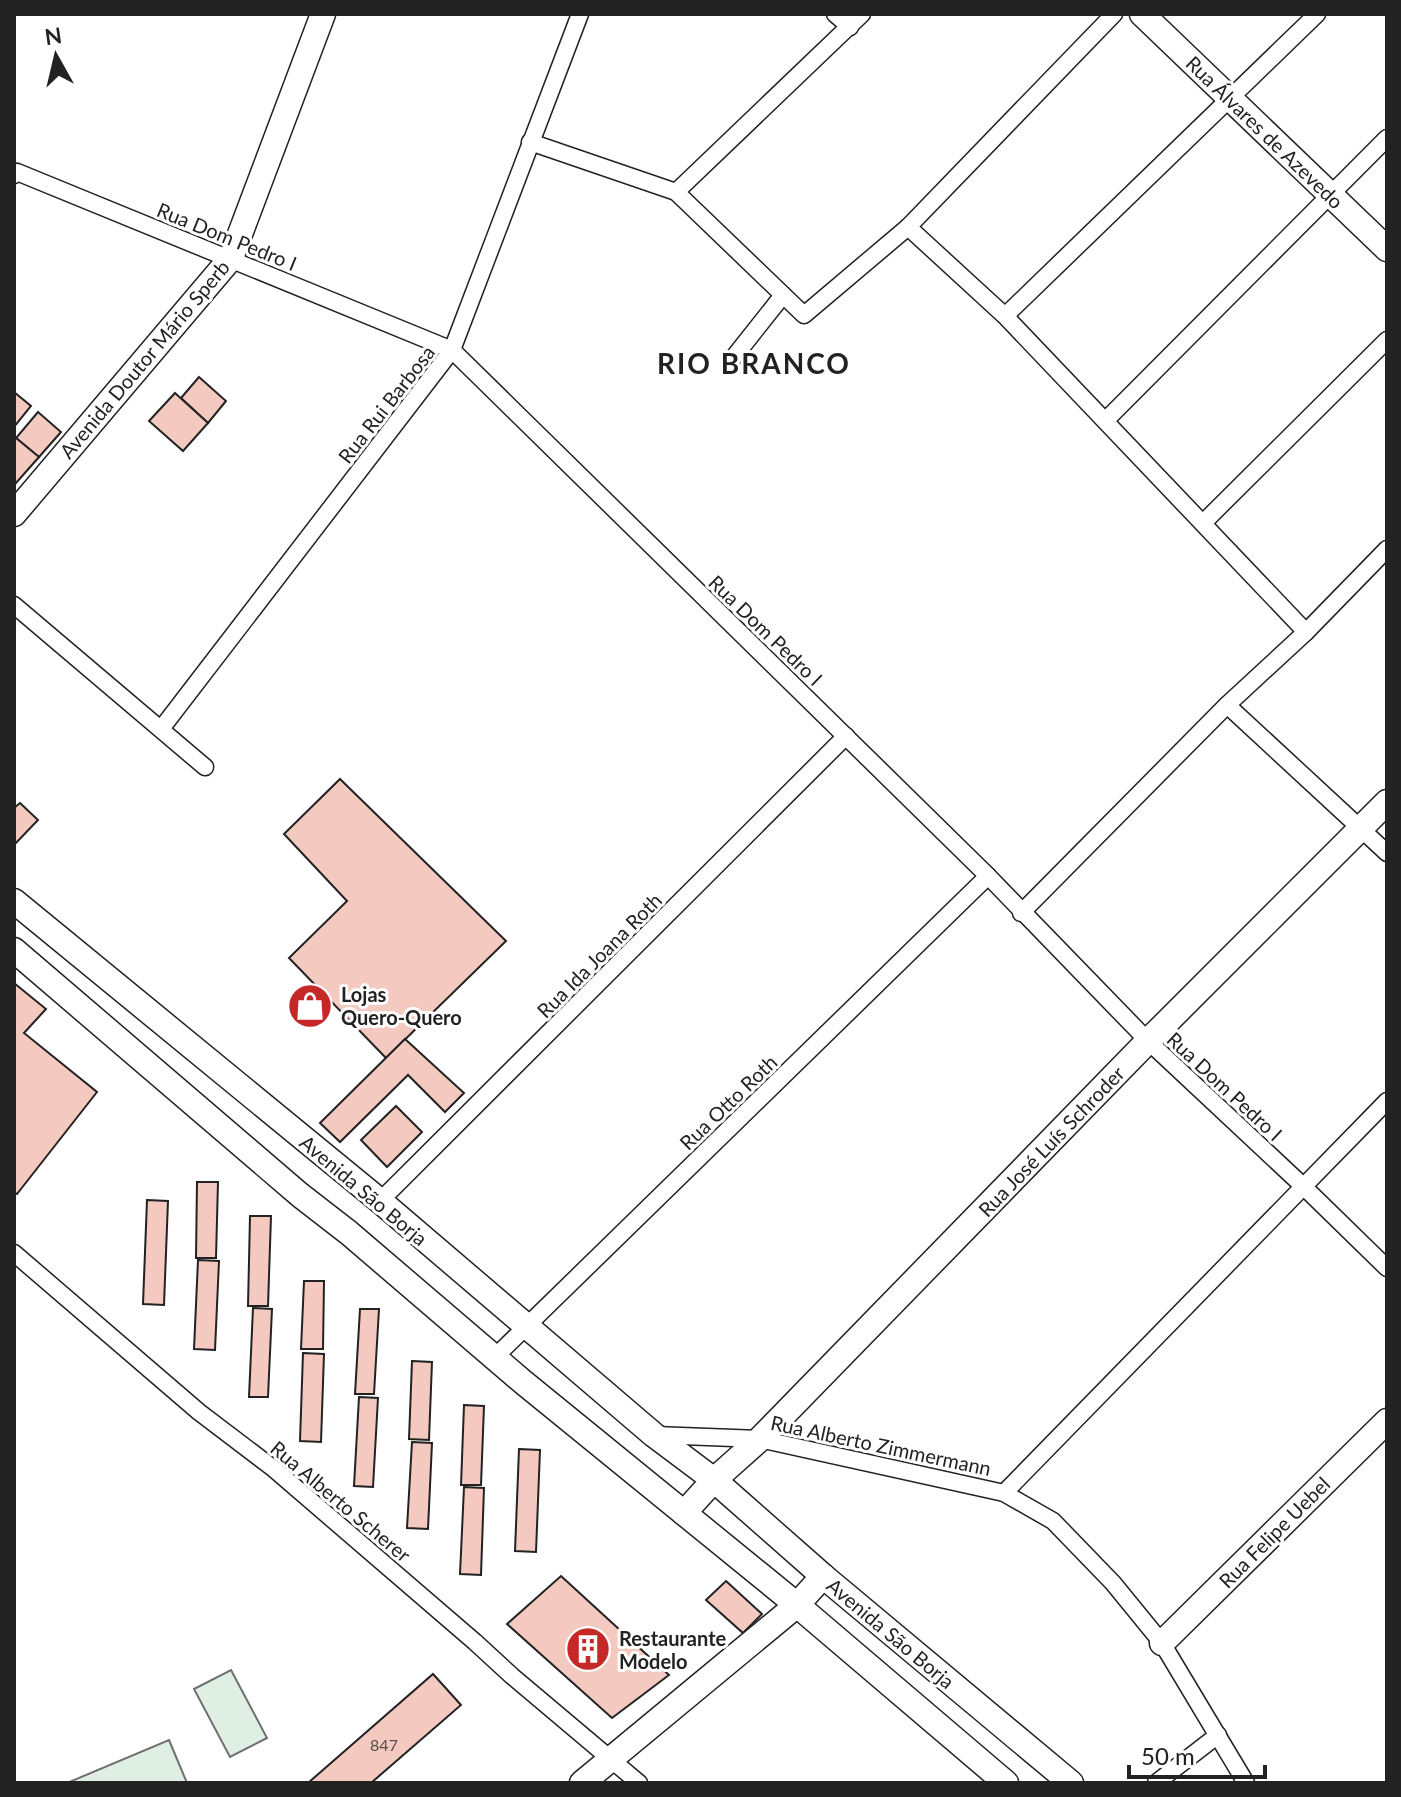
<svg xmlns="http://www.w3.org/2000/svg" width="1401" height="1797" font-family="Lato,sans-serif">
<style>
.green{fill:#e0efe3;stroke:#6f6f6f;stroke-width:2}
.building{fill:#f3c9c0;stroke:#222;stroke-width:2}
.lines{fill:none;stroke-linecap:round;stroke-linejoin:round}
.street-casing{stroke:#222;stroke-width:19}
.secondary-casing{stroke:#222;stroke-width:27}
.street{stroke:#fff;stroke-width:16}
.secondary{stroke:#fff;stroke-width:24}
.labels{text-anchor:middle;dominant-baseline:central;stroke-width:6;stroke-linejoin:round;paint-order:stroke}
.number-label{font-size:16px;fill:#564c4a}
.street-label{font-size:20px;fill:#222;stroke:#fff}
.poi-label{font-size:20px;font-weight:bold;fill:#222;stroke:#fff;text-anchor:start}
.district-label{font-size:28px;font-weight:bold;letter-spacing:2px;fill:#222;stroke:#fff}
</style>
<rect width="100%" height="100%" fill="#fff"/>
<g class="green">
<path d="M 231,1670 L 267,1738 L 230,1757 L 194,1689 Z"/>
<path d="M 169,1740 L 187,1783 L 67,1783 Z"/>
</g>
<g class="building">
<path d="M 199,377 L 226,401 L 208,423 L 181,398 Z"/>
<path d="M 14,392 L 31,406 L 14,427 Z"/>
<path d="M 175,393 L 208,423 L 183,451 L 149,421 Z"/>
<path d="M 38,412 L 61,432 L 39,457 L 16,438 Z"/>
<path d="M 16,438 L 39,457 L 16,483 L 14,481 L 14,440 Z"/>
<path d="M 340,779 L 506,941 L 386,1058 L 289,958 L 347,901 L 284,834 Z"/>
<path d="M 20,803 L 38,820 L 14,845 L 14,808 Z"/>
<path d="M 14,983 L 46,1009 L 24,1033 L 97,1092 L 17,1194 L 14,1192 Z"/>
<path d="M 405,1039 L 464,1093 L 445,1112 L 408,1075 L 340,1142 L 320,1123 Z"/>
<path d="M 396,1106 L 422,1132 L 387,1167 L 361,1140 Z"/>
<path d="M 197,1182 L 218,1182 L 216,1258 L 196,1258 Z"/>
<path d="M 147,1200 L 168,1201 L 164,1305 L 143,1304 Z"/>
<path d="M 250,1216 L 271,1216 L 268,1306 L 248,1306 Z"/>
<path d="M 198,1260 L 219,1261 L 215,1350 L 194,1349 Z"/>
<path d="M 304,1281 L 324,1281 L 323,1349 L 301,1349 Z"/>
<path d="M 253,1308 L 272,1309 L 268,1397 L 249,1397 Z"/>
<path d="M 360,1309 L 379,1309 L 374,1394 L 355,1394 Z"/>
<path d="M 303,1353 L 324,1354 L 321,1442 L 300,1441 Z"/>
<path d="M 412,1361 L 432,1362 L 429,1440 L 409,1439 Z"/>
<path d="M 359,1397 L 378,1398 L 373,1487 L 354,1486 Z"/>
<path d="M 464,1405 L 484,1406 L 481,1485 L 461,1485 Z"/>
<path d="M 412,1442 L 432,1443 L 428,1529 L 407,1528 Z"/>
<path d="M 519,1449 L 540,1450 L 536,1552 L 515,1551 Z"/>
<path d="M 464,1487 L 484,1488 L 481,1575 L 460,1574 Z"/>
<path d="M 561,1576 L 669,1675 L 612,1718 L 507,1624 Z"/>
<path d="M 726,1581 L 762,1614 L 743,1633 L 706,1600 Z"/>
<path d="M 433,1674 L 461,1705 L 371,1783 L 308,1783 Z"/>
</g>
<g class="lines">
<g class="street-casing">
<g id="street">
<path d="M 835,14 L 850,27"/>
<path d="M 530,142 L 676,192 L 804,315 L 908,227 L 1114,14"/>
<path d="M 14,175 L 17,172 L 452,350 L 988,876 L 1148,1041 L 1303,1186 L 1387,1268"/>
<path d="M 676,192 L 862,14"/>
<path d="M 908,227 L 1005,316 L 1306,632"/>
<path d="M 1005,316 L 1317,14"/>
<path d="M 730,362 L 783,295"/>
<path d="M 1106,420 L 1387,138"/>
<path d="M 1203,523 L 1387,340"/>
<path d="M 14,605 L 205,767"/>
<path d="M 1227,705 L 1387,853"/>
<path d="M 161,729 L 452,350 L 580,14"/>
<path d="M 1021,913 L 1227,705 L 1306,632 L 1387,549"/>
<path d="M 380,1201 L 846,736"/>
<path d="M 14,1253 L 199,1412 L 274,1469 L 475,1642 L 512,1676 L 639,1783"/>
<path d="M 495,1357 L 988,876"/>
<path d="M 655,1435 L 760,1439 L 1004,1493 L 1053,1521 L 1113,1583 L 1162,1643 L 1246,1783"/>
<path d="M 1004,1493 L 1387,1101"/>
<path d="M 1156,1783 L 1218,1735"/>
</g>
</g>
<g class="secondary-casing">
<g id="secondary">
<path d="M 1142,14 L 1387,249"/>
<path d="M 14,514 L 231,258 L 323,14"/>
<path d="M 14,901 L 380,1201 L 654,1435 L 714,1480 L 823,1576 L 1071,1783"/>
<path d="M 14,950 L 300,1195 L 349,1233 L 523,1382 L 797,1605 L 1006,1783"/>
<path d="M 684,1513 L 714,1480 L 760,1439 L 1148,1041 L 1387,802"/>
<path d="M 1162,1643 L 1387,1421"/>
<path d="M 582,1783 L 797,1605 L 823,1576"/>
</g>
</g>
<use href="#street" class="street"/>
<use href="#secondary" class="secondary"/>
</g>
<defs>
<g id="shop-disc" transform="scale(2.3)"><circle r="9.5" fill="#c62828" stroke="#fff"/><path d="M-5-2.5h2.3a2.7 3.5 0 0 1 5.4 0H5L5.5 6h-11ZM-1.5-2.5h3a1.5 2.3 0 0 0-3 0Z" fill="#fff"/></g>
<g id="building-disc" transform="scale(2.3)"><circle r="9.5" fill="#c62828" stroke="#fff"/><path d="M-4-6H4V6H1V3H-1V6H-4ZM-2.5-4.3h1.7v1.8h-1.7ZM.8-4.3h1.7v1.8H.8ZM-2.5-1h1.7V.8h-1.7ZM.8-1h1.7V.8H.8Z" fill="#fff"/></g>
</defs>
<g fill-rule="evenodd">
<use href="#shop-disc" x="310" y="1006"/>
<use href="#building-disc" x="588" y="1649"/>
</g>
<g class="labels">
<g class="number-label">
<text x="384" y="1744">847</text>
</g>
<g class="street-label">
<text transform="translate(1265 132) rotate(44)">Rua Álvares de Azevedo</text>
<text transform="translate(227 236) rotate(22)">Rua Dom Pedro I</text>
<text transform="translate(144 359) rotate(-50)">Avenida Doutor Mário Sperb</text>
<text transform="translate(386 404) rotate(-52)">Rua Rui Barbosa</text>
<text transform="translate(766 630) rotate(44)">Rua Dom Pedro I</text>
<text transform="translate(599 955) rotate(-45)">Rua Ida Joana Roth</text>
<text transform="translate(1225 1086) rotate(43)">Rua Dom Pedro I</text>
<text transform="translate(728 1102) rotate(-44)">Rua Otto Roth</text>
<text transform="translate(1051 1141) rotate(-46)">Rua José Luís Schroder</text>
<text transform="translate(364 1190) rotate(40)">Avenida São Borja</text>
<text transform="translate(881 1445) rotate(12)">Rua Alberto Zimmermann</text>
<text transform="translate(341 1501) rotate(40)">Rua Alberto Scherer</text>
<text transform="translate(1274 1532) rotate(-45)">Rua Felipe Uebel</text>
<text transform="translate(891 1633) rotate(40)">Avenida São Borja</text>
</g>
<g class="poi-label">
<text x="341" y="994">Lojas<tspan x="341" dy="23">Quero-Quero</tspan></text>
<text x="619" y="1638">Restaurante<tspan x="619" dy="23">Modelo</tspan></text>
</g>
<g class="district-label">
<text x="754" y="363">RIO BRANCO</text>
</g>
</g>
<rect width="1401" height="1797" fill="none" stroke="#222222" stroke-width="32"/>
<g transform="translate(56 56) rotate(352)" stroke="#ffffff" stroke-width="6" paint-order="stroke">
<path d="M0-6L14 30L0 20L-14 30Z" fill="#222222"/>
<text y="-12" font-size="22" font-weight="bold" text-anchor="middle" fill="#222222">N</text>
</g>
<path d="M1129 1765v12h136v-12" fill="none" stroke="#222222" stroke-width="4"/>
<text x="1141" y="1765" font-size="24" fill="#222222" stroke="#ffffff" stroke-width="6" paint-order="stroke">50 m</text>
</svg>
